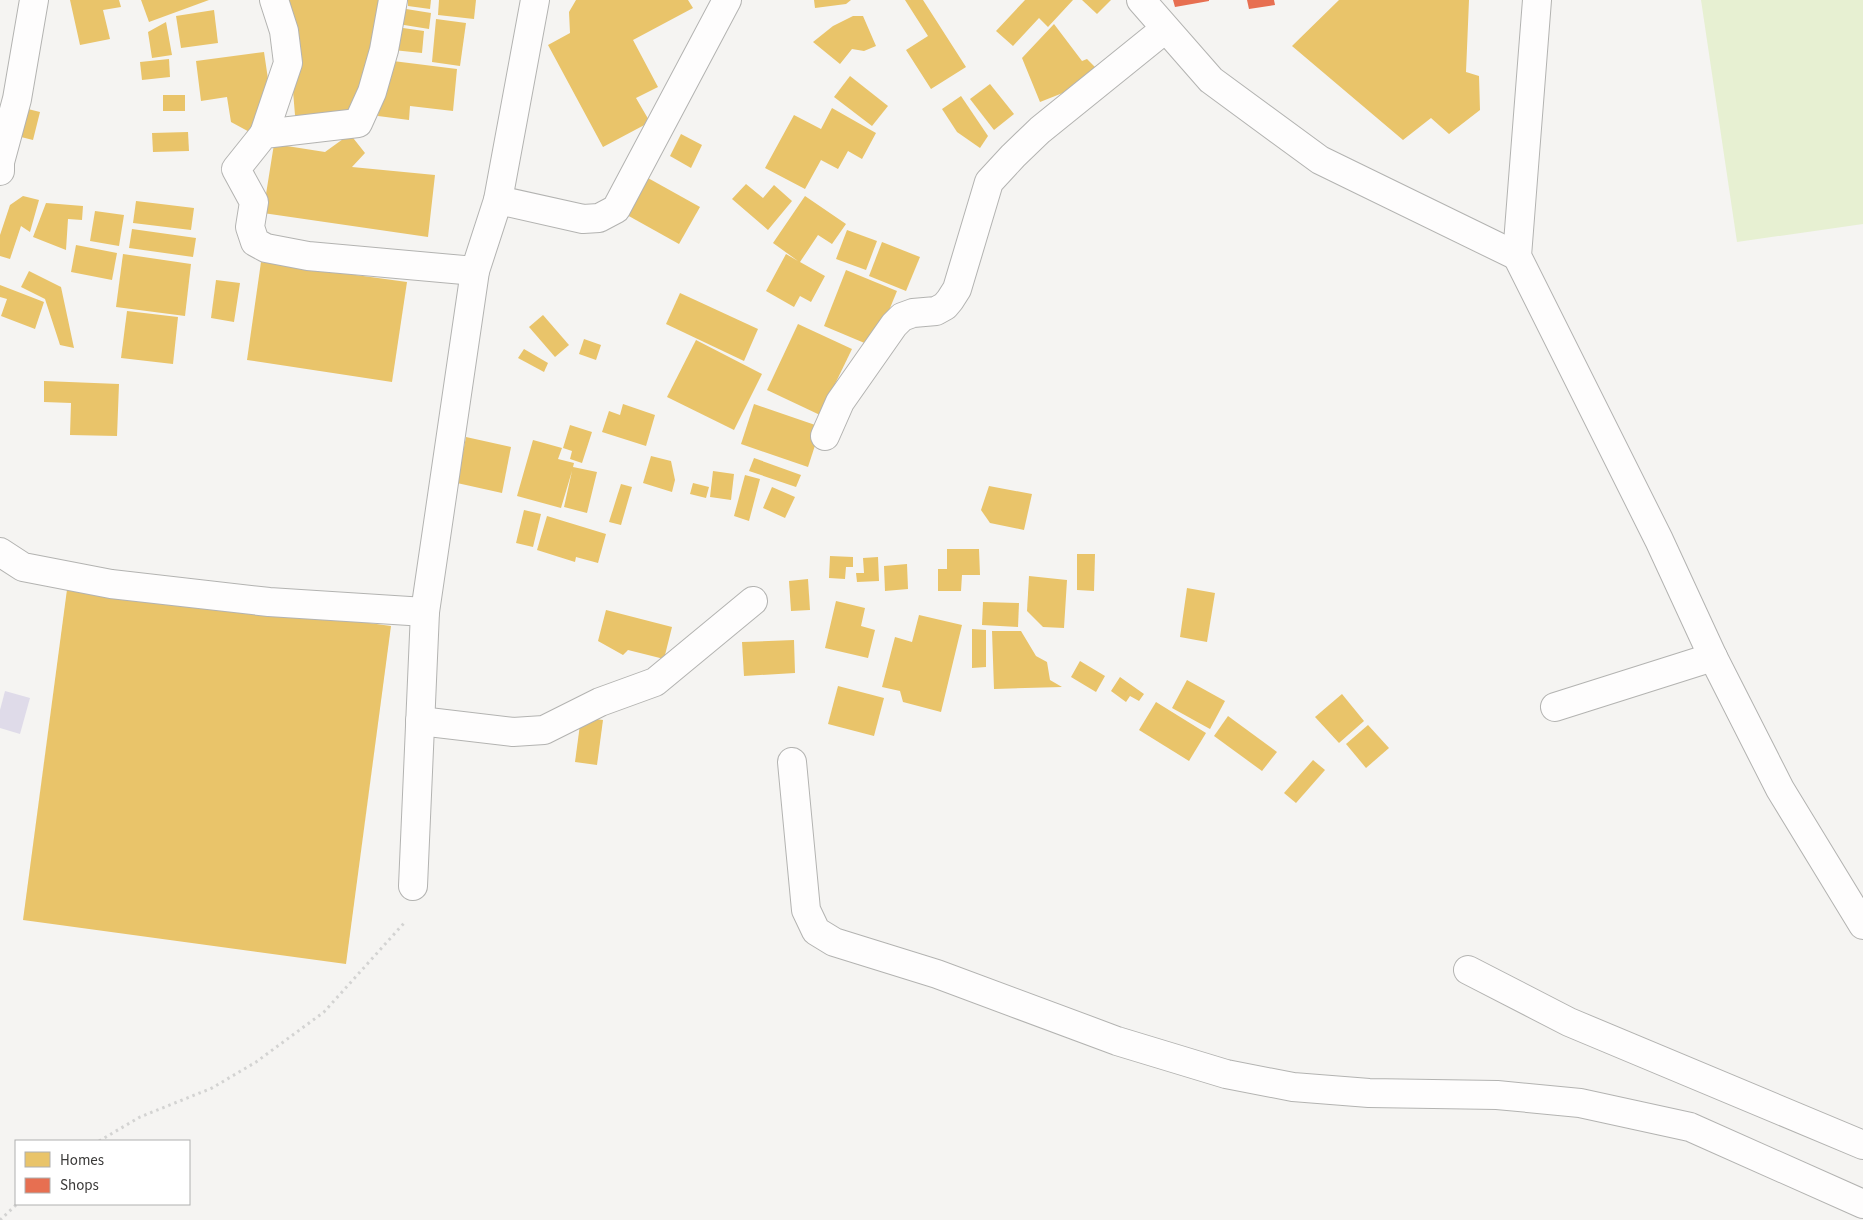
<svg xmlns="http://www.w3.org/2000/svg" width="1863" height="1220" font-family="'Source Sans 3',sans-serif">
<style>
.garden{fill:#e7f0d2}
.homes{fill:#e9c46a}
.shops{fill:#e76f51}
.building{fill:#dfdbe9}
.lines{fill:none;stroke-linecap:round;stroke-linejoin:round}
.minor-casing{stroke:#b3b3b1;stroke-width:30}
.path{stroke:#d3d3d2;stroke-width:3;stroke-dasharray:2.5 4;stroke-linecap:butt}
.minor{stroke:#fefdfd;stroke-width:28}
</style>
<rect width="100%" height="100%" fill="#f5f4f2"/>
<path class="garden" d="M 1701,0 L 1863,0 L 1863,224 L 1737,242 Z"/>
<g class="homes">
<path d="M 70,0 L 119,0 L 121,7 L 103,10 L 110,39 L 80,45 Z"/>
<path d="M 141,0 L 209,0 L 149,22 Z"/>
<path d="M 279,0 L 384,0 L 359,109 L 296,127 L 293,91 Z"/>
<path d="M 408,0 L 431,0 L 430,9 L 408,6 Z"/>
<path d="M 439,0 L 476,0 L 474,19 L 438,15 Z"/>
<path d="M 576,0 L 688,0 L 693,8 L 633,40 L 658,87 L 636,98 L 650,122 L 603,147 L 548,45 L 570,33 L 569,12 Z"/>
<path d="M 814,0 L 851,0 L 846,4 L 815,8 Z"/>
<path d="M 905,0 L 923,0 L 966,67 L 931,89 L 906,50 L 928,36 Z"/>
<path d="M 1025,0 L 1073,0 L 1048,27 L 1039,18 L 1013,46 L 996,31 Z"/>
<path d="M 1082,0 L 1111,0 L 1097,14 Z"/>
<path d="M 1339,0 L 1469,0 L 1466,72 L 1479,76 L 1480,110 L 1449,134 L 1431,118 L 1403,140 L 1292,46 Z"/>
<path d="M 400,8 L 431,13 L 429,29 L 398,24 Z"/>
<path d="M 214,10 L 218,43 L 181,48 L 176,16 Z"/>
<path d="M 853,16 L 863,16 L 876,46 L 864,51 L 852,49 L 840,64 L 813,42 L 833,26 Z"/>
<path d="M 436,19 L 466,23 L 460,66 L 432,62 Z"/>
<path d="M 166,22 L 172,55 L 152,58 L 148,32 Z"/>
<path d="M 1054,24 L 1082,61 L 1087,59 L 1100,72 L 1088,83 L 1040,102 L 1022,58 Z"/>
<path d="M 396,27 L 424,31 L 422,53 L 393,50 Z"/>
<path d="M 264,52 L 268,79 L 255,135 L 231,122 L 227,97 L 201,101 L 196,61 Z"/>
<path d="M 169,59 L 170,77 L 142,80 L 140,62 Z"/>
<path d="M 385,60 L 457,69 L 453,111 L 410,106 L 409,120 L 378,116 Z"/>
<path d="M 850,76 L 888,106 L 872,126 L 834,97 Z"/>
<path d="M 990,84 L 1014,114 L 994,130 L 970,99 Z"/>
<rect x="163" y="95" width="22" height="16"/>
<path d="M 961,96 L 988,136 L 980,148 L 957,132 L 942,109 Z"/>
<path d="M 24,108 L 40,112 L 33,140 L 17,136 Z"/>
<path d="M 832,108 L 876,133 L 862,159 L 848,151 L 838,169 L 821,160 L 805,189 L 765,168 L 794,115 L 821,129 Z"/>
<path d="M 188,132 L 189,151 L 153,152 L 152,133 Z"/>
<path d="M 350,134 L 365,153 L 352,167 L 435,175 L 428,237 L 263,213 L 274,144 L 325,152 Z"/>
<path d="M 681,134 L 702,145 L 691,168 L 670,156 Z"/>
<path d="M 639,173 L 700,207 L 679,244 L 618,210 Z"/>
<path d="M 746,184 L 763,198 L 774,185 L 792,201 L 768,230 L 732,199 Z"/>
<path d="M 23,196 L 39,200 L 30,232 L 21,226 L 10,259 L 0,256 L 0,235 L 10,205 Z"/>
<path d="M 805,196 L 846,224 L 832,244 L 818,235 L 800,262 L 825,276 L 811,302 L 800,296 L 794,307 L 766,291 L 786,254 L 798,261 L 773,243 Z"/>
<path d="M 136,201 L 194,208 L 191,230 L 133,223 Z"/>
<path d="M 46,203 L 83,206 L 82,220 L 68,219 L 66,250 L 33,237 Z"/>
<path d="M 95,211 L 124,215 L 119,246 L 90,241 Z"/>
<path d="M 132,229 L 196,238 L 193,257 L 129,248 Z"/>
<path d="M 847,230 L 877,241 L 866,270 L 836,259 Z"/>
<path d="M 882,242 L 920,257 L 906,291 L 869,276 Z"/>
<path d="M 76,245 L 117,253 L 112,280 L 71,272 Z"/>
<path d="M 123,254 L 191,264 L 185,316 L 116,307 Z"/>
<path d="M 261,262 L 407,282 L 392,382 L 247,360 Z"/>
<path d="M 846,270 L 897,291 L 874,347 L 824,326 Z"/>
<path d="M 29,271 L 61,287 L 74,348 L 60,345 L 45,299 L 21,287 Z"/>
<path d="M 216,280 L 240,283 L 234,322 L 211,318 Z"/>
<path d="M 0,285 L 44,302 L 35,329 L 1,316 L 7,299 L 0,297 Z"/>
<path d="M 680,293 L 758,329 L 744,361 L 666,324 Z"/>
<path d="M 127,311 L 178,317 L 173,364 L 121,358 Z"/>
<path d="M 543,315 L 569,345 L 555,357 L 529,327 Z"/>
<path d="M 798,324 L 852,349 L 820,415 L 767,390 Z"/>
<path d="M 584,339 L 601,345 L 596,360 L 579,354 Z"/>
<path d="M 696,340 L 762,374 L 734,430 L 667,397 Z"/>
<path d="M 524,349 L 548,363 L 544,372 L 518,358 Z"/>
<path d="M 44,381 L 119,384 L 117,436 L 70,435 L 71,403 L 44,402 Z"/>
<path d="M 623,404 L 655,415 L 646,446 L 602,432 L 609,411 L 620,415 Z"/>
<path d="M 754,404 L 821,427 L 808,467 L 741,444 Z"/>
<path d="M 570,425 L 592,432 L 582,463 L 570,459 L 572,451 L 563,448 Z"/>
<path d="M 466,437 L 511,447 L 502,493 L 457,483 Z"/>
<path d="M 533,440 L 562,448 L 558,459 L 574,463 L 573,467 L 597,472 L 587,513 L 564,507 L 572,471 L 561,508 L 517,496 Z"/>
<path d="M 651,456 L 671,461 L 675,480 L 672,492 L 643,483 Z"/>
<path d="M 754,458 L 801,475 L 796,487 L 749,471 Z"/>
<path d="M 713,471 L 734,474 L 731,500 L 710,497 Z"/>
<path d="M 745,475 L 760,479 L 749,521 L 734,516 Z"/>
<path d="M 693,483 L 709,487 L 706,498 L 690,494 Z"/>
<path d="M 621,484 L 632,487 L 621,525 L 609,522 Z"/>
<path d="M 989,486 L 1032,494 L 1024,530 L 990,523 L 981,510 Z"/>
<path d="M 772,487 L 795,497 L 785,518 L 763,508 Z"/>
<path d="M 524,510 L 541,514 L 533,547 L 516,543 Z"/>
<path d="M 547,516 L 606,534 L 598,563 L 576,557 L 575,562 L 537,550 Z"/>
<path d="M 947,549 L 979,549 L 980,575 L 962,575 L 961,591 L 938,591 L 938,569 L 947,569 Z"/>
<path d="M 1077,554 L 1095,554 L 1094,591 L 1077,590 Z"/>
<path d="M 830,556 L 853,557 L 853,567 L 846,567 L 845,579 L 829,578 Z"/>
<path d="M 878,557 L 879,581 L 857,582 L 856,573 L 864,573 L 863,558 Z"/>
<path d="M 907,564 L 908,589 L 885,591 L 884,566 Z"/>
<path d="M 1029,576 L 1067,580 L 1064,628 L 1043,627 L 1027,611 Z"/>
<path d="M 808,579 L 810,610 L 791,611 L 789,581 Z"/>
<path d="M 68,582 L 391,626 L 346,964 L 23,920 Z"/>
<path d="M 1187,588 L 1215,593 L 1207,642 L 1180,637 Z"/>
<path d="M 836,601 L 865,608 L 861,626 L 875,630 L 868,658 L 825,648 Z"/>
<path d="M 983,602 L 1019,603 L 1018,627 L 982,625 Z"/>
<path d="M 606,610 L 672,627 L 664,659 L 628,650 L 623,655 L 598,641 Z"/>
<path d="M 919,615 L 962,625 L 941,712 L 903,702 L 900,691 L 882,687 L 895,637 L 912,642 Z"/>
<path d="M 972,629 L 986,630 L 986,667 L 972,668 Z"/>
<path d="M 992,631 L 1021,631 L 1036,656 L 1047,662 L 1050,680 L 1062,687 L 994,689 Z"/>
<path d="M 794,640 L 795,673 L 744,676 L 742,642 Z"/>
<path d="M 1080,661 L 1105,676 L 1096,692 L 1071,677 Z"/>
<path d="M 1120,677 L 1144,694 L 1139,701 L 1130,696 L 1126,702 L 1111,691 Z"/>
<path d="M 1187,680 L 1225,701 L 1210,729 L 1172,708 Z"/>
<path d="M 838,686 L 884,698 L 874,736 L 828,724 Z"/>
<path d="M 1342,694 L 1364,721 L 1339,743 L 1315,717 Z"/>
<path d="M 1156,702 L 1206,733 L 1189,761 L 1139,730 Z"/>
<path d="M 1228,716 L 1277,752 L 1262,771 L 1214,736 Z"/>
<path d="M 581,717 L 603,720 L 597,765 L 575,762 Z"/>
<path d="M 1368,725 L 1389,748 L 1366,768 L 1346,744 Z"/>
<path d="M 1313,760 L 1325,770 L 1296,803 L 1284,793 Z"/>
</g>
<g class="shops">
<path d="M 1173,0 L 1209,0 L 1209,1 L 1175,7 Z"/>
<path d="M 1247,0 L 1274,0 L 1275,5 L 1249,9 Z"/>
</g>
<path class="building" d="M 5,691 L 30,698 L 20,734 L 0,728 L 0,710 Z"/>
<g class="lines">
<g class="minor-casing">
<g id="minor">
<path d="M 393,0 L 384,50 L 372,92 L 358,123 L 264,134 L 236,169 L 254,202 L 250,227 L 255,242 L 266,248 L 308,256 L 475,271"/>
<path d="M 1141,0 L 1211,80 L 1320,160 L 1517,256"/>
<path d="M 1537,0 L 1517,256 L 1659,540 L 1713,657 L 1780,789 L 1863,925"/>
<path d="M 264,134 L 288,63 L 284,31 L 274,0"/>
<path d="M 0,171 L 0,162 L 17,99 L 34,0"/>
<path d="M 498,200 L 583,219 L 599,218 L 616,209 L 727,0"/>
<path d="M 825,436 L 840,402 L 894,325 L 902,317 L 913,313 L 936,311 L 945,306 L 950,300 L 957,289 L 989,182 L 1013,156 L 1040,130 L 1165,29"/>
<path d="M 0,552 L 23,567 L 111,584 L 269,602 L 425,612"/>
<path d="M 1555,707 L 1713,657"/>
<path d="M 420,721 L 513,732 L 544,730 L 600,702 L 655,682 L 753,601"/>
<path d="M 792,762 L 806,910 L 816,931 L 834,942 L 937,974 L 1117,1041 L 1226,1074 L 1293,1087 L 1369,1093 L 1497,1095 L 1580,1103 L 1690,1127 L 1863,1204"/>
<path d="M 413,886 L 425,612 L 475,271 L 498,200 L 535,0"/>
<path d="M 1468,970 L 1569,1022 L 1863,1145"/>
</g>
</g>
<g class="path">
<path d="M 99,1141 L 140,1117 L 212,1088 L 256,1062 L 324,1012 L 405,922"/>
<path d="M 0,1220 L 17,1204"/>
</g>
<use href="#minor" class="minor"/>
</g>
<rect x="15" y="1140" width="175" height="65" fill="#ffffff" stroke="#b0b0af"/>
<rect x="25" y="1152" width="25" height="15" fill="#e9c46a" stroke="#b0b0af"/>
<text x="60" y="1165" font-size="15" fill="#3a3938">Homes</text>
<rect x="25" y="1178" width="25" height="15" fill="#e76f51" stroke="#b0b0af"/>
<text x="60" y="1190" font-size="15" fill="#3a3938">Shops</text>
</svg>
